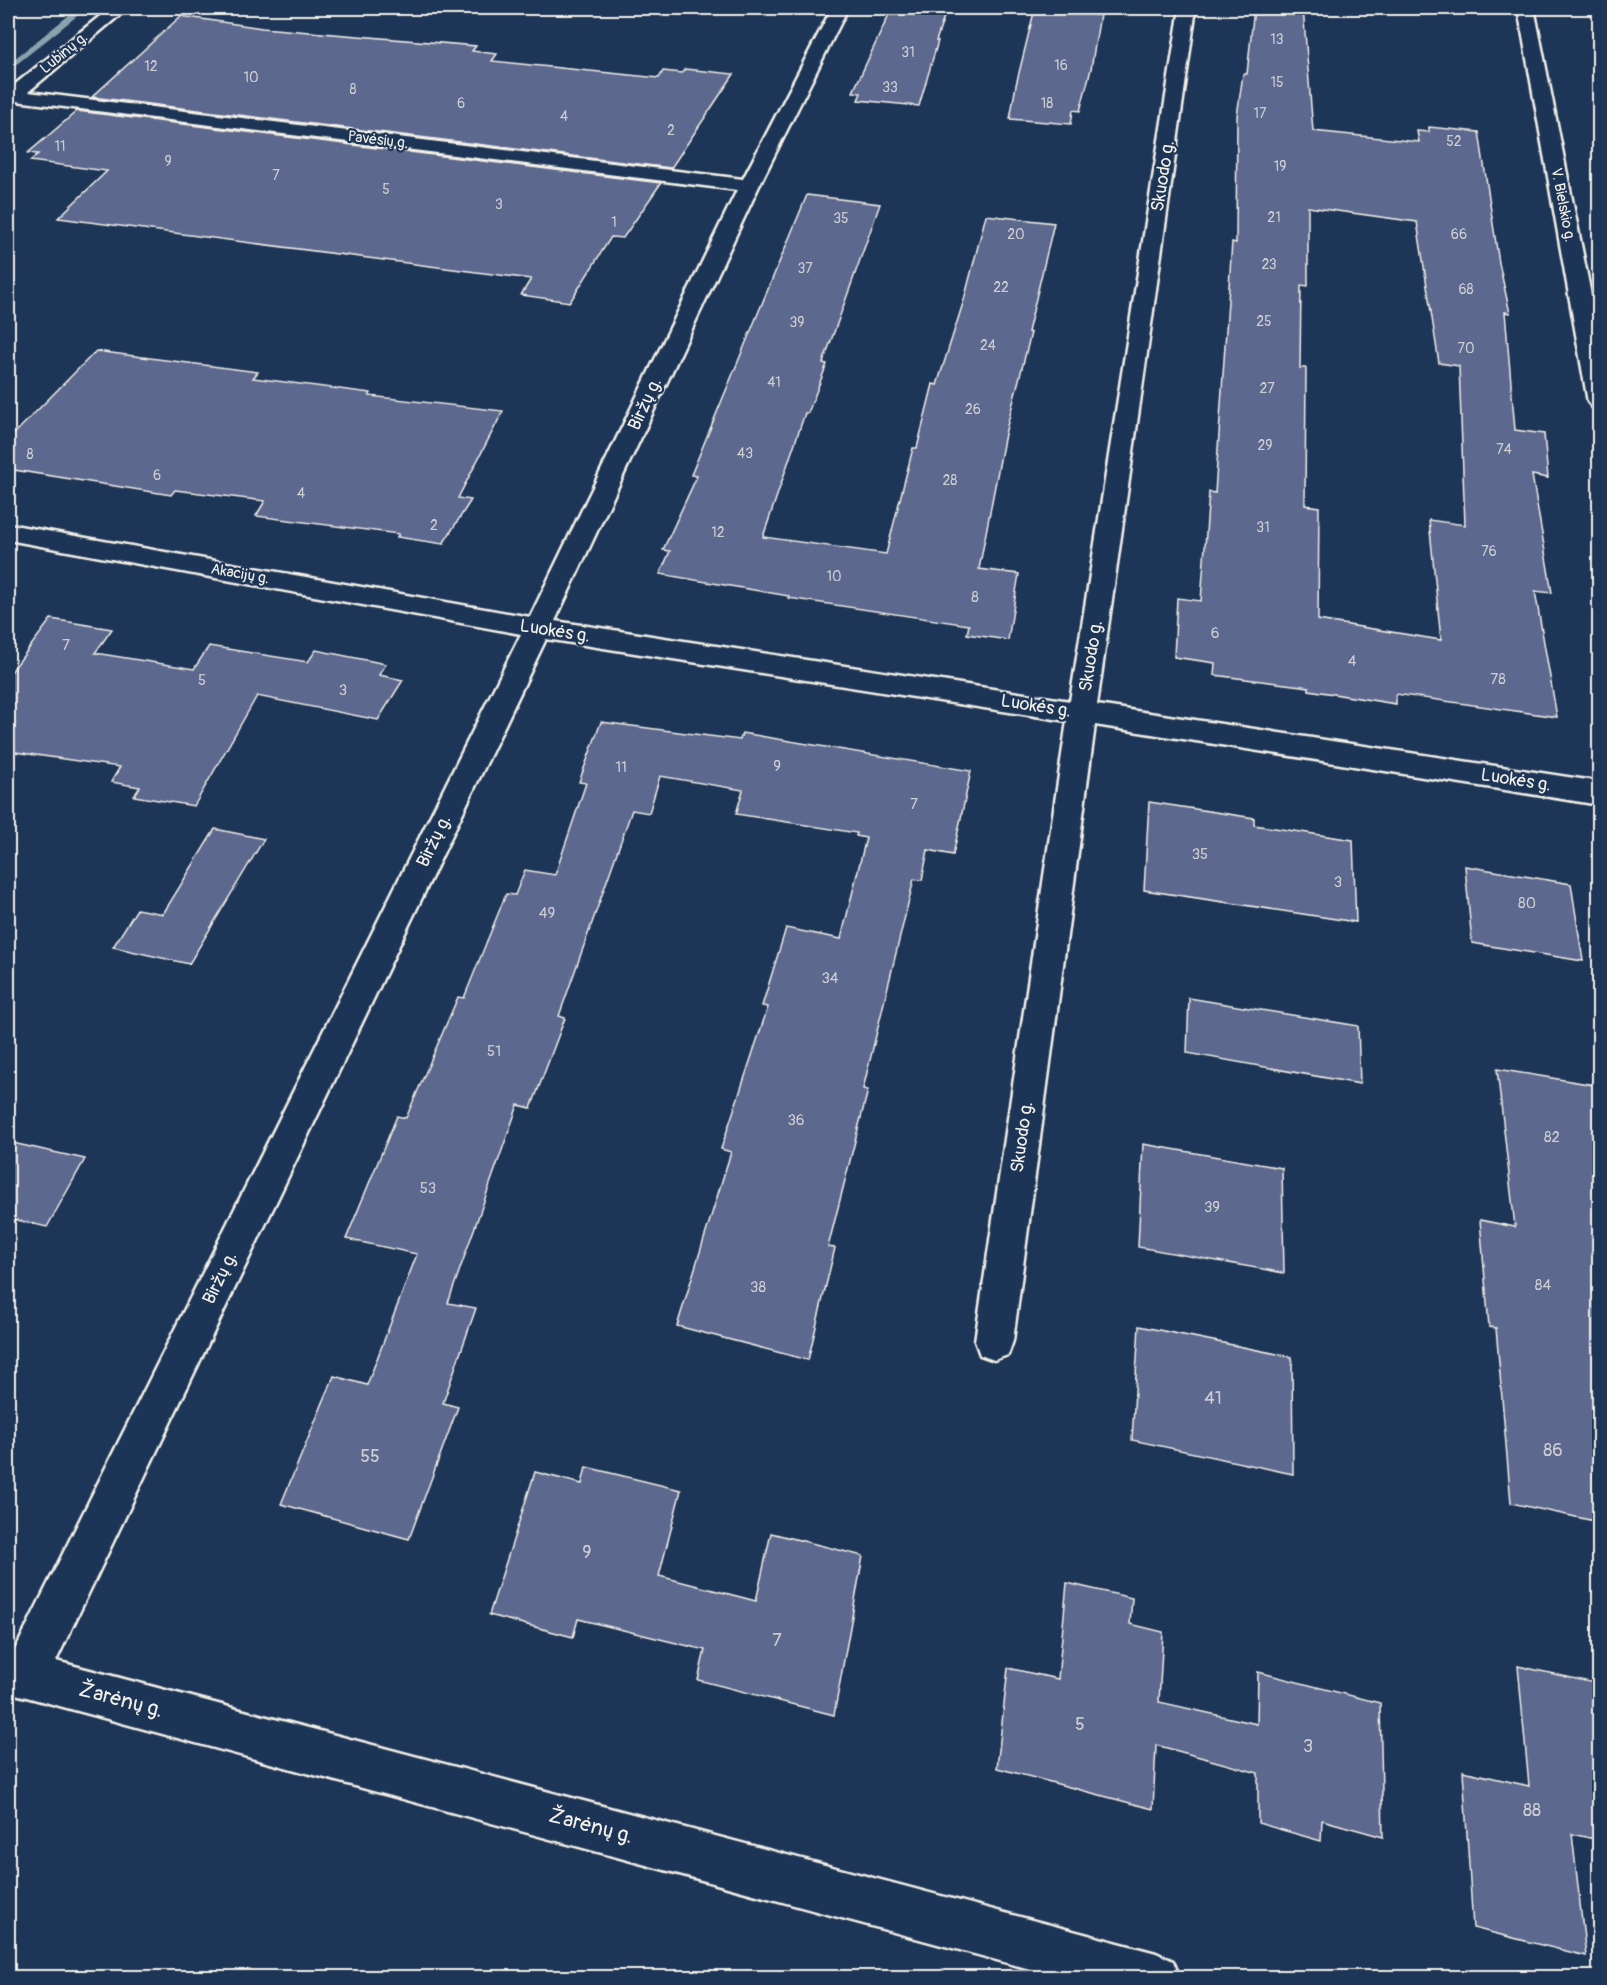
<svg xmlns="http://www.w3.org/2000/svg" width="1607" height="1985" font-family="Pangolin,sans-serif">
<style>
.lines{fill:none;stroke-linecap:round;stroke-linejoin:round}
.stream{fill:#8aa3b0;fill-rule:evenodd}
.building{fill:#5d678f;stroke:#f4f1e8;stroke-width:1.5;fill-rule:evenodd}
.minor-casing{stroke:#f4f1e8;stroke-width:5}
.minor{fill:#1d3557;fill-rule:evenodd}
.labels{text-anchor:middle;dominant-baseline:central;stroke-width:4.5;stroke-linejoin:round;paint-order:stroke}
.far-number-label{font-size:14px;fill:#ceced2}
.far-street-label{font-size:15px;fill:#f4f1e8;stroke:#1d3557}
.number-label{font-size:15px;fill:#ceced2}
.street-label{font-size:18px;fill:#f4f1e8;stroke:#1d3557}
.near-number-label{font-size:18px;fill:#ceced2}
.near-street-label{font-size:21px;fill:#f4f1e8;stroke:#1d3557}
</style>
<rect width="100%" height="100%" fill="#1d3557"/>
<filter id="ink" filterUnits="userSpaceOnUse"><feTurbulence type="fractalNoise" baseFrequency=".0167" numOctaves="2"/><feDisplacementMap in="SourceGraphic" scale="12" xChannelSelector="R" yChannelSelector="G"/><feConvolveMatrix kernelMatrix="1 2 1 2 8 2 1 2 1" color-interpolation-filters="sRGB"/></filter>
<g filter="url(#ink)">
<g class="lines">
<path class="stream" d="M 78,8 L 87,8 L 8,71 L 8,64 Z"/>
</g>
<g class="building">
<path d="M 892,8 L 947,8 L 936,41 L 938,41 L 919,106 L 858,100 L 861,93 L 853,92 Z"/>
<path d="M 1035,8 L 1060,8 L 1060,12 L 1100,15 L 1091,69 L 1080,111 L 1073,110 L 1071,124 L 1010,119 L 1016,85 Z"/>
<path d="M 1254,8 L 1303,8 L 1313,131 L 1419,142 L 1417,131 L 1429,132 L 1429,127 L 1479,132 L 1499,263 L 1510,313 L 1505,312 L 1515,430 L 1544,434 L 1548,478 L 1532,475 L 1552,593 L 1535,591 L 1557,717 L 1396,694 L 1396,704 L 1309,690 L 1309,687 L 1214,675 L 1215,663 L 1174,657 L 1177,598 L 1201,601 L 1209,492 L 1215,493 L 1232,242 L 1236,243 L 1237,116 L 1243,74 L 1247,74 ZM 1308,207 L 1417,222 L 1439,363 L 1459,366 L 1465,525 L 1429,520 L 1441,640 L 1318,620 L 1319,507 L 1305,505 L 1306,368 L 1300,368 L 1301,285 L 1308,286 Z"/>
<path d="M 181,16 L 262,28 L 476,46 L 472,51 L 497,54 L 492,61 L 659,78 L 663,71 L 682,73 L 685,69 L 734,74 L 671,168 L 92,97 Z"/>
<path d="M 77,111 L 661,183 L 623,238 L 611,237 L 570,302 L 521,295 L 531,279 L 58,218 L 107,171 L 30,161 L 38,154 L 28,153 Z"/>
<path d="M 807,195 L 880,204 L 823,363 L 827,364 L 808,413 L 805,413 L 763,537 L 886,554 L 913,448 L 917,448 L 933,384 L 937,385 L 964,300 L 986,215 L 1054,223 L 1028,332 L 1031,333 L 1005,434 L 979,569 L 1019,574 L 1008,640 L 967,634 L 969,625 L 788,598 L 789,596 L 660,574 L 670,551 L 663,550 L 697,476 L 691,475 Z"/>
<path d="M 96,351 L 258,372 L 253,378 L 371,393 L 369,396 L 503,411 L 458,498 L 471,500 L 443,544 L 397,537 L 399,534 L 256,516 L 265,501 L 175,490 L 171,495 L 8,469 L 8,440 Z"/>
<path d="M 51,619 L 112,629 L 95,653 L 194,669 L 209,646 L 308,662 L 316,650 L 386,664 L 379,675 L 403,680 L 378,720 L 257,696 L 194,806 L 134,796 L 140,787 L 111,782 L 120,767 L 8,751 L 8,676 Z"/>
<path d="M 601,722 L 740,740 L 742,733 L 971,771 L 953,855 L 928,850 L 922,880 L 914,879 L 863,1089 L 868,1090 L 828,1247 L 835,1248 L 808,1360 L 677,1326 L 731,1152 L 721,1149 L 768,1007 L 762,1006 L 786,928 L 841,939 L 866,838 L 856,836 L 857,833 L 736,814 L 743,790 L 660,776 L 649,813 L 632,810 L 559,1016 L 565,1018 L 531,1108 L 518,1105 L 448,1303 L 476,1308 L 443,1403 L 458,1407 L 409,1539 L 281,1504 L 334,1376 L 367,1385 L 417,1254 L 346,1239 L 397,1116 L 406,1118 L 458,997 L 464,998 L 506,894 L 515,895 L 525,870 L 555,875 L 586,783 L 579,782 Z"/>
<path d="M 1149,802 L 1254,818 L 1254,825 L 1353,840 L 1356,922 L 1144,890 Z"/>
<path d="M 215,829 L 264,839 L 189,964 L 113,947 L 137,909 L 163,914 Z"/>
<path d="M 1465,866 L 1571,884 L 1583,961 L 1472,943 Z"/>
<path d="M 1189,998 L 1358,1026 L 1360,1084 L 1187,1053 Z"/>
<path d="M 1497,1069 L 1594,1085 L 1599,1124 L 1599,1522 L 1511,1503 L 1496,1328 L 1489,1327 L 1480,1220 L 1515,1227 Z"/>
<path d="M 8,1142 L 85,1159 L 47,1227 L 8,1218 Z"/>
<path d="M 1143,1144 L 1282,1168 L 1284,1273 L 1138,1247 Z"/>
<path d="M 1139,1326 L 1292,1357 L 1293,1474 L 1132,1440 Z"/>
<path d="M 586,1467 L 681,1490 L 659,1576 L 756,1601 L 771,1533 L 863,1556 L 834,1715 L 698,1680 L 705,1650 L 578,1619 L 573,1637 L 489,1615 L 535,1472 L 582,1484 Z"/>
<path d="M 1067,1583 L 1132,1598 L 1130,1624 L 1163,1632 L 1159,1702 L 1257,1724 L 1258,1672 L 1380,1703 L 1383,1837 L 1322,1820 L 1321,1841 L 1258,1823 L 1258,1773 L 1156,1745 L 1153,1809 L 997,1768 L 1008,1668 L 1058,1679 Z"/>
<path d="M 1518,1666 L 1599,1684 L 1599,1840 L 1572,1834 L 1586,1956 L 1473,1928 L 1463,1771 L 1529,1786 Z"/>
</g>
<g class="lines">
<g class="minor-casing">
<g id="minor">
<path d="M 110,8 L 128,8 L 28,92 L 743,179 L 832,8 L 848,8 L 759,186 L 555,621 L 1070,701 L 1180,8 L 1196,8 L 1097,705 L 1600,782 L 1600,805 L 1095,725 L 1013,1341 L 1008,1355 L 994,1360 L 980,1355 L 975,1341 L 1067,721 L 546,639 L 56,1661 L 1156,1953 L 1173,1961 L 1180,1978 L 1063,1978 L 8,1692 L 8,1648 L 15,1650 L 521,634 L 8,540 L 8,524 L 530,617 L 737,190 L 16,101 L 8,104 L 8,90 Z"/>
<path d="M 1518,8 L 1534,8 L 1600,340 L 1600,409 L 1592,407 L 1588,402 Z"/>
</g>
</g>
<use href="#minor" class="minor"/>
</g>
</g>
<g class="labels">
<g class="far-number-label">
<text x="1277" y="39">13</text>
<text x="908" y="52">31</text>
<text x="1061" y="65">16</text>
<text x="151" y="66">12</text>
<text x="251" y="77">10</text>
<text x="1277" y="82">15</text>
<text x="890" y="87">33</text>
<text x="353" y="89">8</text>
<text x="461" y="103">6</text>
<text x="1047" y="103">18</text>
<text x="1260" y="113">17</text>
<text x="564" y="116">4</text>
<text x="671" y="130">2</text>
<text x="1454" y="141">52</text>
<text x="60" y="146">11</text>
<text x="168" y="161">9</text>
<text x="1280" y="166">19</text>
<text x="276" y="175">7</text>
<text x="386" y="189">5</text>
<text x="499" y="204">3</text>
<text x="1274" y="217">21</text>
<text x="841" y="218">35</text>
<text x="614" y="222">1</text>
<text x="1016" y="234">20</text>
<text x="1459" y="234">66</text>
<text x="1269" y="264">23</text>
<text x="805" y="268">37</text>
<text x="1001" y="287">22</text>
<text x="1466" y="289">68</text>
<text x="1264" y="321">25</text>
<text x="797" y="322">39</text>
<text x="988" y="345">24</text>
<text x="1466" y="348">70</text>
<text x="774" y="382">41</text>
<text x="1267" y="388">27</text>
<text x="973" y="409">26</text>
<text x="1265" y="445">29</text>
<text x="1504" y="449">74</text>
<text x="745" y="453">43</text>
<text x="30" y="454">8</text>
<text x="157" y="475">6</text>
<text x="950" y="480">28</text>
<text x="301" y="493">4</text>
<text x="434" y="525">2</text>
<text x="1263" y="527">31</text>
<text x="718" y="532">12</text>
<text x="1489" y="551">76</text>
<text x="834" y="576">10</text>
</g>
<g class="far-street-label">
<text transform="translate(64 53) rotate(-39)">Lubinų g.</text>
<text transform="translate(378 140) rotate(7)">Pavėsių g.</text>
<text transform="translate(1563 205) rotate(79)">V. Bielskio g.</text>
<text transform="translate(240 574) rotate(10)">Akacijų g.</text>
</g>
<g class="number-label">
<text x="975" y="597">8</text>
<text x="1215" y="633">6</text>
<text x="66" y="645">7</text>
<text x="1352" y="661">4</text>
<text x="1498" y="679">78</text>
<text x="202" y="680">5</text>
<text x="343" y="690">3</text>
<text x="777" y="766">9</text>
<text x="621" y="767">11</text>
<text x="914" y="804">7</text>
<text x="1200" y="854">35</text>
<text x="1338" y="882">3</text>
<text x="1527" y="903">80</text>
<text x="547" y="913">49</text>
<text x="830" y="978">34</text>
<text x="494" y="1051">51</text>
<text x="796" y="1120">36</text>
<text x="1552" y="1137">82</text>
<text x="428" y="1188">53</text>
<text x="1212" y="1207">39</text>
<text x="1543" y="1285">84</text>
<text x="758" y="1287">38</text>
</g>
<g class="street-label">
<text transform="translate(1163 176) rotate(-81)">Skuodo g.</text>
<text transform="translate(645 404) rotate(-65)">Biržų g.</text>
<text transform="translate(555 631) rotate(9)">Luokės g.</text>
<text transform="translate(1091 656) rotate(-81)">Skuodo g.</text>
<text transform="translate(1036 706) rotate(9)">Luokės g.</text>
<text transform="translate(1516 780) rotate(9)">Luokės g.</text>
<text transform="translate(434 841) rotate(-64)">Biržų g.</text>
<text transform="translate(1022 1137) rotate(-82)">Skuodo g.</text>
<text transform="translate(220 1278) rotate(-64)">Biržų g.</text>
</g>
<g class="near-number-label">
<text x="1213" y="1398">41</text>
<text x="1553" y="1450">86</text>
<text x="370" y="1456">55</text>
<text x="587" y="1552">9</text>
<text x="777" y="1640">7</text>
<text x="1080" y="1724">5</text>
<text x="1308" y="1746">3</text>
<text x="1532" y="1810">88</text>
</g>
<g class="near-street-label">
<text transform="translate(121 1700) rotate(15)">Žarėnų g.</text>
<text transform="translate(591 1826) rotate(15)">Žarėnų g.</text>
</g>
</g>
<rect width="1607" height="1985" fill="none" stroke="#1d3557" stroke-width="30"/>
<rect x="15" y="15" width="1577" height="1955" fill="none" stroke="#f4f1e8" stroke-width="2" filter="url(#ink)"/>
</svg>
